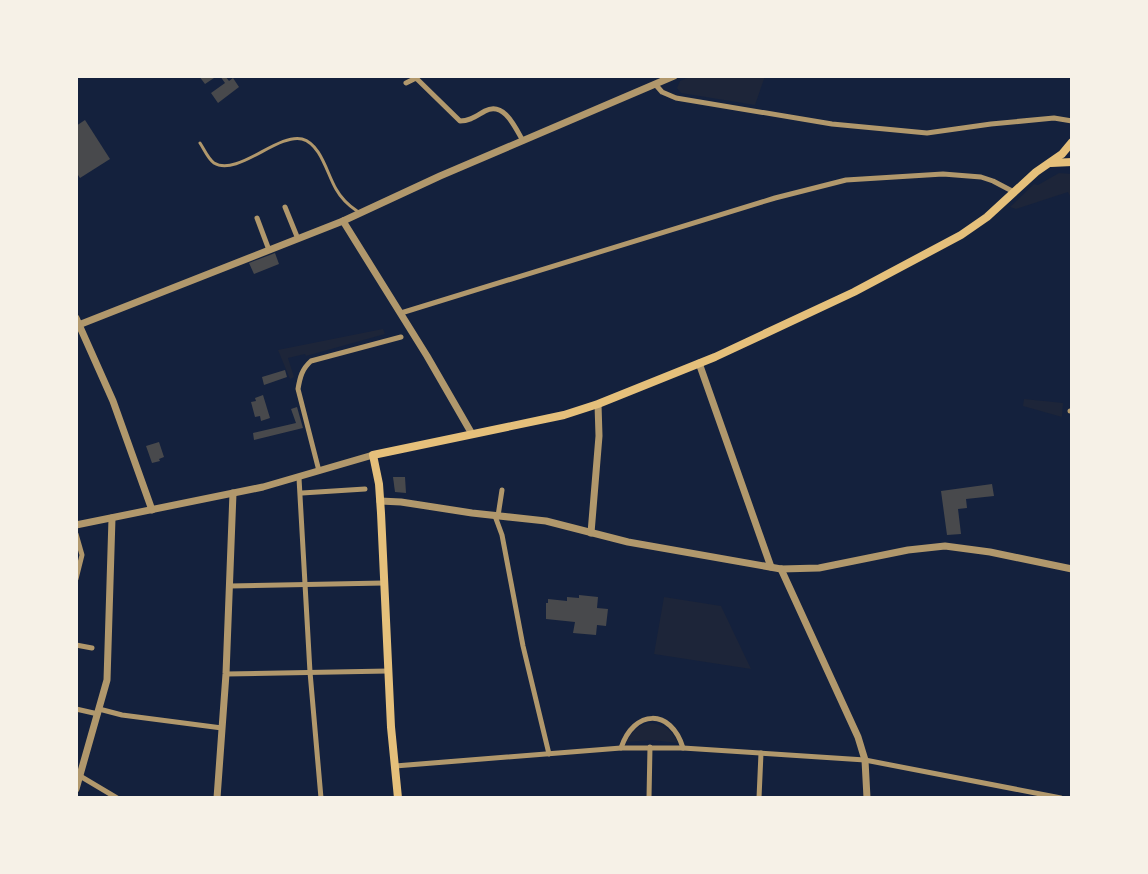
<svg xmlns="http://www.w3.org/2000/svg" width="1148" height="874" font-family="'PT Sans Narrow',sans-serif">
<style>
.green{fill:#1d2539}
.building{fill:#48494c}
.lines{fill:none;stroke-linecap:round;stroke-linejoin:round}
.service{stroke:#b1986c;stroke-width:3}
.minor{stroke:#b1986c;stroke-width:5}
.tertiary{stroke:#b1986c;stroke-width:7}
.secondary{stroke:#e5c07b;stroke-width:8}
</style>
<rect width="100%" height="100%" fill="#14213d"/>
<g class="green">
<path d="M 692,76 L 765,76 L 755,105 L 681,93 L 677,88 L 680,81 Z"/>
<path d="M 1059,173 L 1072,174 L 1072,200 L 1068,192 L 1016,209 L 1010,207 L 1034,184 L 1038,185 Z"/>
<path d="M 383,329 L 385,334 L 306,356 L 305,354 L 288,358 L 294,377 L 290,379 L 278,350 Z"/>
<path d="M 1024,399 L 1063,403 L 1062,417 L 1023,406 Z"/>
<path d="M 664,597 L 721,606 L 751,669 L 654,654 Z"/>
<path d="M 648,723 C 661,723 672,729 678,743 L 652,740 L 626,742 C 632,732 636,727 648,723 Z"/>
</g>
<g class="building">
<path d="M 199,76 L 217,76 L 205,84 Z"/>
<path d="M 220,76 L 225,76 L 229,81 L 233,78 L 239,87 L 218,103 L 211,93 L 225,83 Z"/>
<path d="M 85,120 L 110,159 L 80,178 L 76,172 L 76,126 Z"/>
<path d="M 275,253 L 279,264 L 254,274 L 249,263 Z"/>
<path d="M 285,370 L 287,377 L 264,385 L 262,377 Z"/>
<path d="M 263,395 L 270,418 L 261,421 L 260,416 L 255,417 L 251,402 L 256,401 L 255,398 Z"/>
<path d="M 297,407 L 303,428 L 254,440 L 253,433 L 296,423 L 291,409 Z"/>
<path d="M 159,442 L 164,457 L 159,459 L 160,461 L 152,463 L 146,446 Z"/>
<path d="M 393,477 L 405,477 L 406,493 L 395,492 Z"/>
<path d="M 992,484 L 994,496 L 966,499 L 967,508 L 958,509 L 961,534 L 947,535 L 941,491 Z"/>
<path d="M 579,595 L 598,597 L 597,608 L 608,609 L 606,626 L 597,625 L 596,635 L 573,633 L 575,622 L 546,619 L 546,603 L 548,603 L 548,599 L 567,601 L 567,597 L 579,598 Z"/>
</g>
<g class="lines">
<path class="service" d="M 200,143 C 204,149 208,159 214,163 C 237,177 278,133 302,139 C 321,144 327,174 336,189 C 341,198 348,205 357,211"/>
<g class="minor">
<path d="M 406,83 L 416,78 L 460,121 C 470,121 476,116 485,111 C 504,101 515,127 523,141"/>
<path d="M 655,84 L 662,92 L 676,98 L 832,124 L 927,133 L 991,124 L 1054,118 L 1072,121"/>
<path d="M 285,207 L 298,239"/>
<path d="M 257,218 L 269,250"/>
<path d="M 401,313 L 775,198 L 846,180 L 943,174 L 981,177 L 993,181 L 1014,192"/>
<path d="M 1070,411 L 1072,411"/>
<path d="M 319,471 L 298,389 C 300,377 302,369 311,361 L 401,337"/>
<path d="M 299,478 L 310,672 L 321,798"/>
<path d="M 302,493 L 365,489"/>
<path d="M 495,516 L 502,535 L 523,646 L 549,754"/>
<path d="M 498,516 L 502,490"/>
<path d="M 76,534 L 82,555 L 76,579"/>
<path d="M 230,586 L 384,583"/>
<path d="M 76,645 L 92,648"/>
<path d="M 226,674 L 388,671"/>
<path d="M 76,709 L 98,714"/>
<path d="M 99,709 L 122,715 L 222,728"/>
<path d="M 621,748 C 634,709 671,708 683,748"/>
<path d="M 395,766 L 621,748 L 683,748 L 865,760 L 1061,798"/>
<path d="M 80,776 L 117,798"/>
<path d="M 649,798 L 650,747"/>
<path d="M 759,798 L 761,753"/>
</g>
<g class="tertiary">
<path d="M 343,221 L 427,356 L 472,434"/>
<path d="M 76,318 L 113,401 L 152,510"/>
<path d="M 76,326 L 343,221 L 440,176 L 674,76"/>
<path d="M 699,363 L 771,567"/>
<path d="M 380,501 L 401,502 L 472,513 L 546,521 L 628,542 L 781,569 L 819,568 L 908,550 L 945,546 L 990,552 L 1072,569"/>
<path d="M 76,525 L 263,487 L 373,455"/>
<path d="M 591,533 L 599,436 L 598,404"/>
<path d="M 781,569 L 858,737 L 865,760 L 867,798"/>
<path d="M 76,789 L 107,680 L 112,518"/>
<path d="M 217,798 L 226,674 L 233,493"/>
</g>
<g class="secondary">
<path d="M 1051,163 L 1072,162"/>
<path d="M 398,798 L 391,727 L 381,513 L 379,484 L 373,455 L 564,415 L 598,404 L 715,357 L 854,292 L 961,235 L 987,217 L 1036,172 L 1062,154 L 1072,142"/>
</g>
</g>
<rect width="1148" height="874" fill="none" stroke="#f6f1e7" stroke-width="156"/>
</svg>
